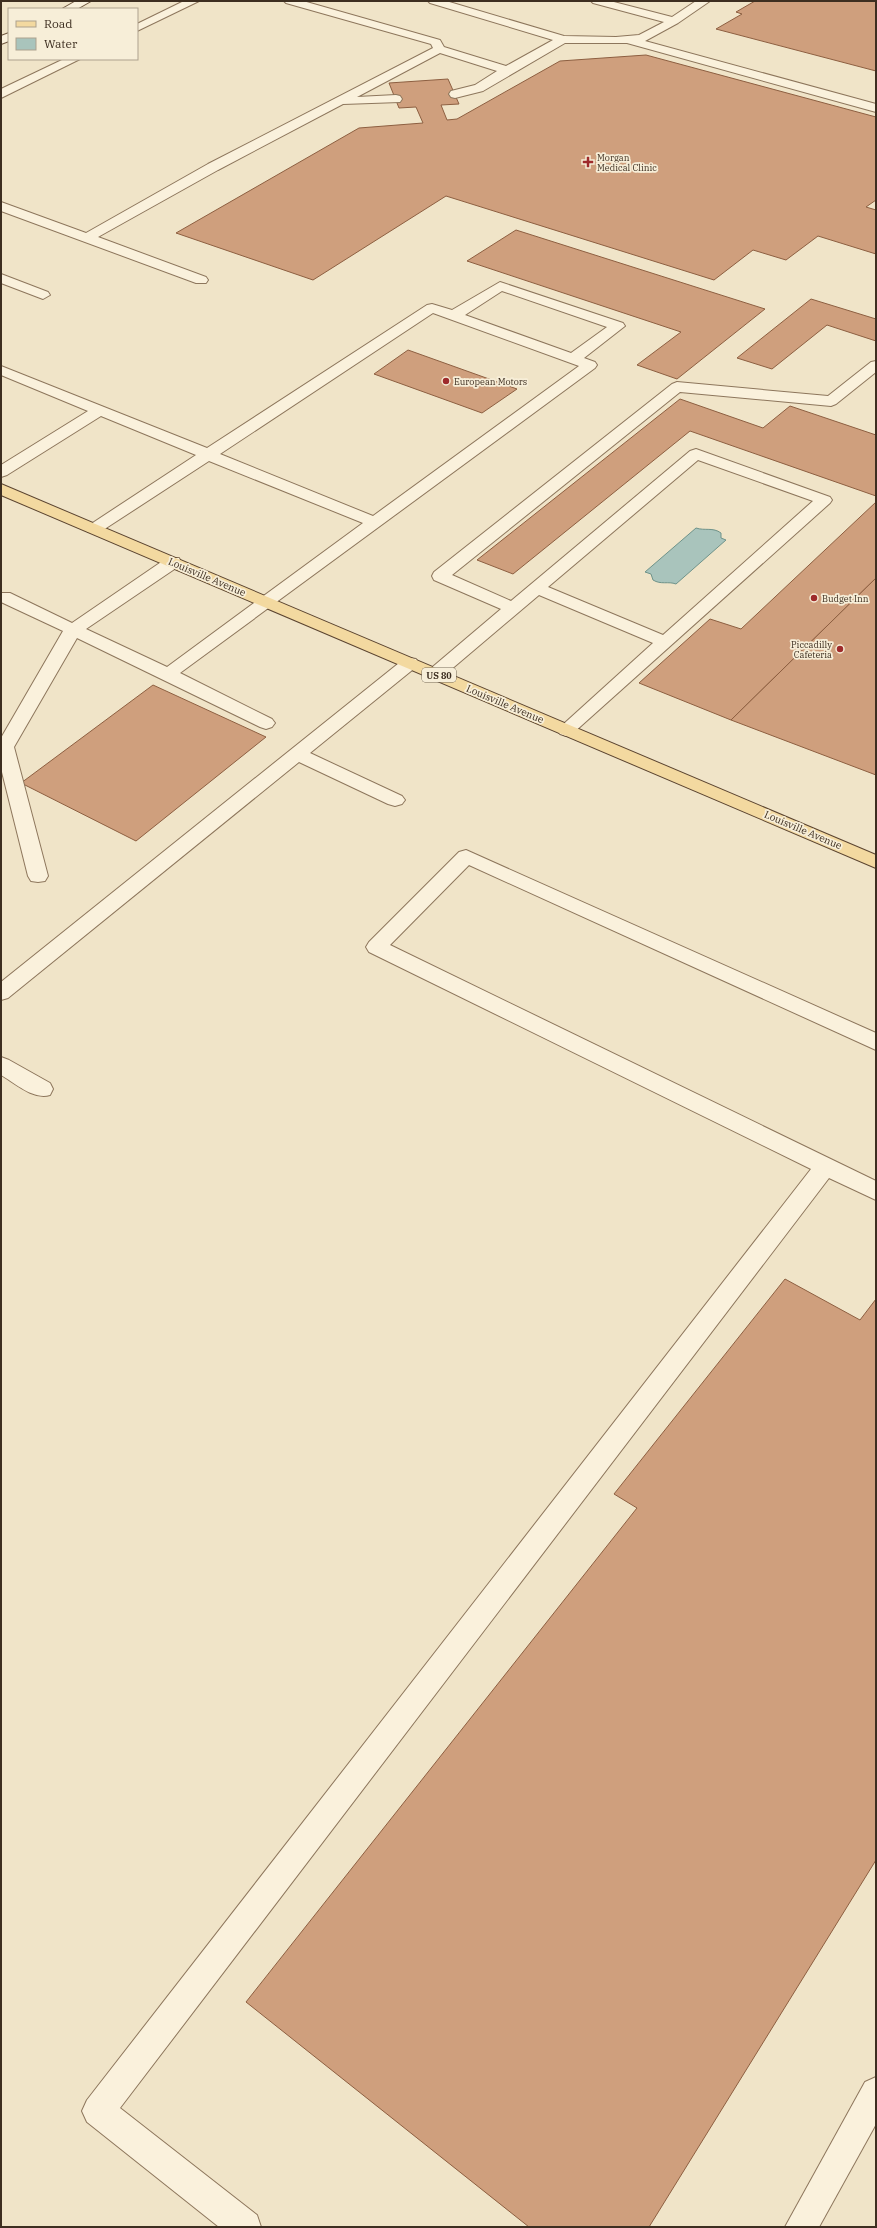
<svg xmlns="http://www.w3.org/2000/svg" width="877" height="2228" font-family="'IBM Plex Serif',serif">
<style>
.water{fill:#a9c4bc;stroke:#6f938a}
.building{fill:#cf9f7d;stroke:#8d5f41}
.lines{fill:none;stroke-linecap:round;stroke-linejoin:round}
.lane-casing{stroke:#8d765c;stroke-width:2}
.secondary-casing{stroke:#6f573f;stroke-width:2}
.primary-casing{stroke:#5b4430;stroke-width:2}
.lane{fill:#faf1dc;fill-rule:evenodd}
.secondary{fill:#faf1dc;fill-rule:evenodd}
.primary{fill:#f3d9a0;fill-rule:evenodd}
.poi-dot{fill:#9e2a2b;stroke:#f7eed8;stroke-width:1.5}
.labels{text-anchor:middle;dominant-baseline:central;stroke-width:3.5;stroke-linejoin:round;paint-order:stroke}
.far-poi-label{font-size:9px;fill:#3d2e20;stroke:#f7eed8;text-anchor:start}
.shield{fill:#f7eed8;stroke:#756857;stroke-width:1}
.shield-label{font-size:9px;font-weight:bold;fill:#3d2e20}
.street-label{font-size:10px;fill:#3d2e20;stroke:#f7eed8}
</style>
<rect width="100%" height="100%" fill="#f0e4c8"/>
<path class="water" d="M 696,528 C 705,531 713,527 721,533 L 721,538 L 726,540 L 676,584 C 668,581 661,585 653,580 L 651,574 L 645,572 Z"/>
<g class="building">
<path d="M 755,1 L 876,1 L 876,71 L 716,29 L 742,14 L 736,12 Z"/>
<path d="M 646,55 L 876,117 L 876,200 L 866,207 L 876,210 L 876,254 L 818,236 L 786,260 L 753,250 L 714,280 L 446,196 L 313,280 L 176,233 L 359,128 L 423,123 L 416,107 L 399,108 L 389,83 L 448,79 L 459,104 L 441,105 L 447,120 L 457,119 L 560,61 Z"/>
<path d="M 516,230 L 765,309 L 677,379 L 637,365 L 681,332 L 467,261 Z"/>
<path d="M 811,299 L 876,319 L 876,341 L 827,325 L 772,369 L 737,358 Z"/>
<path d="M 408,350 L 517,389 L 482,413 L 374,374 Z"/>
<path d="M 680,399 L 763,428 L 790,406 L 876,435 L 876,496 L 690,431 L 513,574 L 477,560 Z"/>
<path d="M 876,502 L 876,578 L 731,720 L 639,683 L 710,619 L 741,629 Z"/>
<path d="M 876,578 L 876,775 L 731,720 Z"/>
<path d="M 153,685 L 266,737 L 136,841 L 21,783 Z"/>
<path d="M 785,1279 L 860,1320 L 876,1299 L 876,1860 L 649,2227 L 529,2227 L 246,2002 L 637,1508 L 614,1494 Z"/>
</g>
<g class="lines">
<g class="lane-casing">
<g id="lane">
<path d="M 184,1 L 199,1 L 137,31 L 137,24 Z"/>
<path d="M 284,1 L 303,1 L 440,40 L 444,47 L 506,66 L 553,40 L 430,3 L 428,1 L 446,1 L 564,36 L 616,37 L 639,35 L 664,22 L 593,3 L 591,1 L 610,1 L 672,17 L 696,1 L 710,1 L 678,23 L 645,41 L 876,104 L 876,112 L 627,43 L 565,43 L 483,91 L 455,98 L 451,97 L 449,94 L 451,91 L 475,85 L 497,71 L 440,53 L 357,97 L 396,95 L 400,96 L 402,99 L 400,102 L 343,104 L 218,170 L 98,237 L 206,277 L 208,280 L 206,283 L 196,283 L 1,211 L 1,202 L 86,233 L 208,164 L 433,48 L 431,44 L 286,3 Z"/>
<path d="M 64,59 L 80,59 L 1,98 L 1,89 Z"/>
<path d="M 1,274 L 48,292 L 50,295 L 43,299 L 1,283 Z"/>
<path d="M 500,282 L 623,323 L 625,326 L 584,358 L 595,362 L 597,365 L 595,368 L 180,673 L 272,719 L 275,723 L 272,727 L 266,729 L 260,727 L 77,638 L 14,747 L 48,876 L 45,881 L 38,882 L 31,881 L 28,876 L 1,768 L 1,738 L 63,631 L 1,602 L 1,593 L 10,593 L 72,623 L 167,558 L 179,558 L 181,562 L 179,566 L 86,629 L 167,667 L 363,523 L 209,461 L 100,532 L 88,532 L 86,529 L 88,526 L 196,455 L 101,416 L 7,475 L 1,477 L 1,465 L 88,411 L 1,375 L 1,366 L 207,448 L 427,305 L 432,304 L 452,310 ZM 502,291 L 607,327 L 571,353 L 465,315 ZM 433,313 L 579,366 L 373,516 L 220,454 Z"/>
<path d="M 876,361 L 876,372 L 836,404 L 831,406 L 680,392 L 452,575 L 511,601 L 690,451 L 696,449 L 830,497 L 832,500 L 830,503 L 572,734 L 566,736 L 560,734 L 557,730 L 653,643 L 539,595 L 441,678 L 435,679 L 429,678 L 426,674 L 429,670 L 501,609 L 434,580 L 432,576 L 434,572 L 672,384 L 677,382 L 828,396 L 871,362 ZM 698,460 L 813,501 L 663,635 L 548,587 Z"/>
<path d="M 410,658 L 416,659 L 419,663 L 416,667 L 310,753 L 402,796 L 405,800 L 402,804 L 395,806 L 388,804 L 299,762 L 8,998 L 1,1000 L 1,982 L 404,659 Z"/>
<path d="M 466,850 L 876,1033 L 876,1050 L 469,865 L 390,945 L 876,1181 L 876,1200 L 829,1178 L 120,2108 L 257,2215 L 261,2227 L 219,2227 L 87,2122 L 82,2111 L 87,2100 L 811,1169 L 369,952 L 366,947 L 369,942 L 459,852 Z"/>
<path d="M 1,1057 L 9,1060 L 50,1083 L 53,1089 L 50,1095 C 33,1100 15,1083 1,1075 Z"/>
<path d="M 876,2077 L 876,2124 L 819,2227 L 785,2227 L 865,2082 Z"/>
</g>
</g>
<g class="secondary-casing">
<g id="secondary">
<path d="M 76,1 L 91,1 L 77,9 L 62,9 Z"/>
<path d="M 9,33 L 9,41 L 1,44 L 1,36 Z"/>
</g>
</g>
<g class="primary-casing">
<path id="primary" d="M 1,484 L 876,855 L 876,868 L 1,495 Z"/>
</g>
<use href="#lane" class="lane"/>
<use href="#secondary" class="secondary"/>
<use href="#primary" class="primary"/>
</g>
<g class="poi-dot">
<path d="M586 156h4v4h4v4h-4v4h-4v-4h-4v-4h4z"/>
<circle cx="446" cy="381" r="4"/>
<circle cx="814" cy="598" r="4"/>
<circle cx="840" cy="649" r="4"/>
</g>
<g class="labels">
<g class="far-poi-label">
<text x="597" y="157">Morgan<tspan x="597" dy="10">Medical Clinic</tspan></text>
<text x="454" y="381">European Motors</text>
<text x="822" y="598">Budget Inn</text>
<text x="832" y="644" text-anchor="end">Piccadilly<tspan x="832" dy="10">Cafeteria</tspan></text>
</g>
<rect class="shield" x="422" y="668" width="34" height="14" rx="3"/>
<g class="shield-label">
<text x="439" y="675">US 80</text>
</g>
<g class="street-label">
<text transform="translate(207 577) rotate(23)">Louisville Avenue</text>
<text transform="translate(505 704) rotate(23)">Louisville Avenue</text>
<text transform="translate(803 830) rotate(23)">Louisville Avenue</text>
</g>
</g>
<rect width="877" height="2228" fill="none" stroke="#3d2e20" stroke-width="4"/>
<rect x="8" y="8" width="130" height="52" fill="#f7eed8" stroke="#ada18e"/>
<rect x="16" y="21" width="20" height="6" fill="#f3d9a0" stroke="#ada18e"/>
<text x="44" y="28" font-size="12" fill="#3d2e20">Road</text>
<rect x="16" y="38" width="20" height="12" fill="#a9c4bc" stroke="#ada18e"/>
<text x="44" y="48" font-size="12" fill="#3d2e20">Water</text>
</svg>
